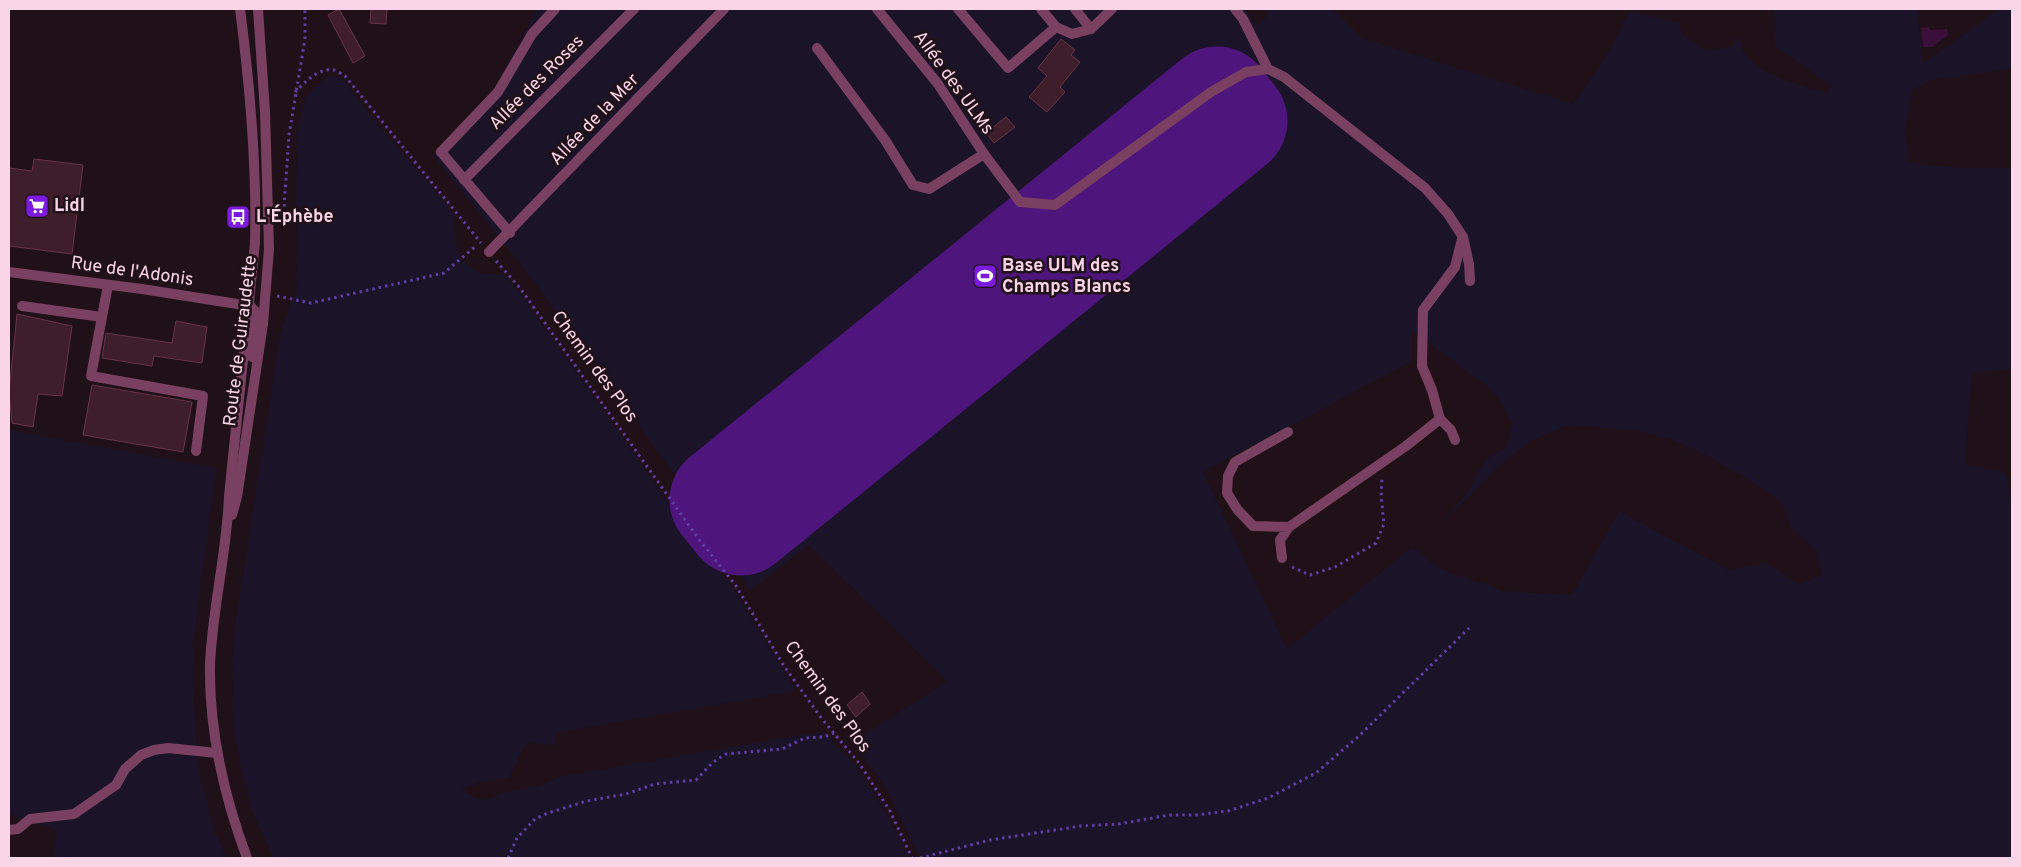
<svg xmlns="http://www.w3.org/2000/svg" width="2021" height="867" font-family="Overpass,sans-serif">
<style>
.green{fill:#1b1429;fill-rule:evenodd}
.water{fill:#3a0f39}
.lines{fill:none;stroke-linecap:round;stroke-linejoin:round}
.runway{stroke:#4e157c;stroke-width:111}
.building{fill:#3f1e2b;stroke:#683349}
.path{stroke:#603ca6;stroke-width:3;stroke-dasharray:2.5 4;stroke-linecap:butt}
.service{stroke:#7a4061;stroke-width:10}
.minor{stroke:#7a4061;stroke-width:10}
.tertiary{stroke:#7a4061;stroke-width:10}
.labels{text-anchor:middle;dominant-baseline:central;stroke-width:5;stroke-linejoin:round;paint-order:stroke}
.street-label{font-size:18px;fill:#fad4e7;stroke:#201017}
.poi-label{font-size:18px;font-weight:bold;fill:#fad4e7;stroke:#201017;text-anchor:start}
</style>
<rect width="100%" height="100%" fill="#201017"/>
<g class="green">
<path d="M 537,9 L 1245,9 L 1257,25 L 1268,15 L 1267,9 L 1332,9 L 1361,38 L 1573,104 L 1603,62 L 1630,11 L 1679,23 L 1682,35 L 1705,50 L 1730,47 L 1740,37 C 1741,41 1741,46 1742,49 C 1754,74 1803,86 1827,93 L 1832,86 L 1775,46 L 1774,9 L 1917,9 L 1923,64 L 1999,9 L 2012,9 L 2012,69 L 1931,80 L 1912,90 L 1905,131 L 1909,163 L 1961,168 L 2012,168 L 2012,369 L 1972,373 L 1965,464 L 2006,473 L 2012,510 L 2012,858 L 920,858 L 884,784 L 852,743 L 947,681 L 809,545 L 749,591 L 730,551 L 527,272 L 433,156 L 491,95 ZM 1412,330 L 1495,392 L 1512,423 L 1506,448 L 1486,459 L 1467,493 L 1437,528 L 1504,462 L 1530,441 L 1563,427 L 1586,426 L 1633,430 L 1673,440 L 1706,455 L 1769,492 L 1785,506 L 1790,526 L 1816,551 L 1822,574 L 1799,585 L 1766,563 L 1728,570 L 1619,511 L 1572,595 L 1503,591 L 1441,569 L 1412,547 L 1287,649 L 1203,472 L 1412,361 Z"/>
<path d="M 335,76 L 343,79 L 378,125 L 437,193 L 453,214 L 456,241 L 461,260 L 481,273 L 504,275 L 518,290 L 688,530 L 733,588 L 796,691 L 555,733 L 556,745 L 526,743 L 509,778 L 479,782 L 461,790 L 483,801 L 502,793 L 540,785 L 563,776 L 823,731 L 840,750 L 854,763 L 890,819 L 909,858 L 273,858 L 252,811 L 241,767 L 234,731 L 232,660 L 236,619 L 273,382 L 279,336 L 296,290 L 298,239 L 295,208 L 298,125 L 307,95 L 326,77 Z"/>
<path d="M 9,430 L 216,468 L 193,648 L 194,695 L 197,762 L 214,830 L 227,858 L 53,858 L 56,830 L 9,814 Z"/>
</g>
<path class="water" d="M 1929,27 L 1930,30 L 1947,29 L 1948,35 L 1932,47 L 1923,47 L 1921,28 Z"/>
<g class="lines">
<path class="runway" d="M 1217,102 L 1232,121 L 741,520 L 725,500 Z"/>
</g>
<g class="building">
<path d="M 339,9 L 365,56 L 353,63 L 328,15 Z"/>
<path d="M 371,9 L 387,9 L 386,24 L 370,23 Z"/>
<path d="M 1061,39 L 1075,50 L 1071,55 L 1080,62 L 1060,87 L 1065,92 L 1047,112 L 1029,97 L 1047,76 L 1038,68 Z"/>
<path d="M 1006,117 L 1015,127 L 994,143 L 986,133 Z"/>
<path d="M 34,159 L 83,165 L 72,254 L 9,246 L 9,168 L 32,171 Z"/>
<path d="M 17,314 L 72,326 L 62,396 L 38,394 L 33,427 L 12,423 L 9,392 Z"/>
<path d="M 176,321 L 207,327 L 202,363 L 154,356 L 152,366 L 102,358 L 106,333 L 172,343 Z"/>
<path d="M 92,385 L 192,402 L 183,452 L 83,435 Z"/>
<path d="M 862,692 L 870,704 L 856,717 L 847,705 Z"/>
</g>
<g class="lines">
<g class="path">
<path d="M 295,92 C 304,83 319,67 334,70 C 337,71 342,74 345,76 L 481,243"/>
<path d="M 279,208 L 284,208 L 289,135 L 305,39 L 305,9"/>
<path d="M 496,261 L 520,288 L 698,538 L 736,586 L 784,666 L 822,719 L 859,763 L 890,811 L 912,858"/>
<path d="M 277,296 L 311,303 L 444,273 L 477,245"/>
<path d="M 1292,567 L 1310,575 L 1335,567 L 1376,543 L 1384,524 L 1381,496 L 1382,478"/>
<path d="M 508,858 L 517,838 L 535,819 L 548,813 L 587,801 L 626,794 L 655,784 L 696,780 L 713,762 L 726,754 L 782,749 L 805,738 L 824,737 L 834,733"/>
<path d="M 920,858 L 990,840 L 1081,826 L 1119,824 L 1169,815 L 1195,815 L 1228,811 L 1268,798 L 1316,773 L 1359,736 L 1469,628"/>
</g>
<g class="service">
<path d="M 877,9 L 938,84 L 984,154 L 1020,202 L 1055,205 L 1211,92 L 1246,72 L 1268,69"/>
<path d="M 958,9 L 1008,68 L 1056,27 L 1072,34 L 1091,29 L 1112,9"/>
<path d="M 1041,9 L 1056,27"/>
<path d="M 1075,9 L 1091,29"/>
<path d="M 1235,9 L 1243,19 L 1268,69 L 1284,77 L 1425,188 L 1448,214 L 1463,237 L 1469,264 L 1470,281"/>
<path d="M 817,48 L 885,140 L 913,185 L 929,189 L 984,154"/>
<path d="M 464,180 L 634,9"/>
<path d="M 510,233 L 441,152 L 498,92 L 532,34 L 555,9"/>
<path d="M 489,252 L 724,9"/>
<path d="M 108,285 L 91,376 L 203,396 L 196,451"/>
<path d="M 22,306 L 102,317"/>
<path d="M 1440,419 L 1432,390 L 1422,366 L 1423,310 L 1455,267 L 1462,239"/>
<path d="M 1289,527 L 1406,446 L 1440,419 L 1451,430 L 1455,440"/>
<path d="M 1282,558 L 1280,540 L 1289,527 L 1253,526 L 1237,509 L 1227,493 L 1228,476 L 1235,462 L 1288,432"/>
<path d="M 9,830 L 18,829 L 30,819 L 74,814 L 116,785 L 125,769 L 141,755 L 154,750 L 168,748 L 217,753"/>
</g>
<path class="minor" d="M 9,272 L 142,289 L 250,306"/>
<g class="tertiary">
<path d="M 240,9 C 250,86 257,165 255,243 L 229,496 C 227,553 212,609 210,666 C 209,732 224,796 247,858"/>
<path d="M 250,306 L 256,312 L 252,357"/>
<path d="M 232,515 L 237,497 L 263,324 L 269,249 L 265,112 L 258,9"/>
</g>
</g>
<defs>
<g id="supermarket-square" transform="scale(1.25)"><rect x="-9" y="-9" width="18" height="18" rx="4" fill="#7c1ae0" stroke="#201017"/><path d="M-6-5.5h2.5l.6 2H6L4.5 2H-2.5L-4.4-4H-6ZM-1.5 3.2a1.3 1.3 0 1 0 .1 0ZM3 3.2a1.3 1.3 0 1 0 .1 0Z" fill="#fff"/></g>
<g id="bus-square" transform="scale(1.25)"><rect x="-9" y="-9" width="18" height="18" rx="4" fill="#7c1ae0" stroke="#201017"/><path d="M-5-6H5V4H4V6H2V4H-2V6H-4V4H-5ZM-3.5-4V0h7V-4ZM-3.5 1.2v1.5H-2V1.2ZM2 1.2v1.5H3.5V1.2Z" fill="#fff"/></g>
<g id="stadium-square" transform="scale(1.25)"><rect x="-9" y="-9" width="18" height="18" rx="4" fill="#7c1ae0" stroke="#201017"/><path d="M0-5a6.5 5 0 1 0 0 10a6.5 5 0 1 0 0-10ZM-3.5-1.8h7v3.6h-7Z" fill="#fff"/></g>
</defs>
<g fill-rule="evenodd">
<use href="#supermarket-square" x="37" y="206"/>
<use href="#bus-square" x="238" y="217"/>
<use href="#stadium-square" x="985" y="276"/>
</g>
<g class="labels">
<g class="street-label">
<text transform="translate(537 83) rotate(-45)">Allée des Roses</text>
<text transform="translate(953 83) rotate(54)">Allée des ULMs</text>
<text transform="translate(595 120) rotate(-46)">Allée de la Mer</text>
<text transform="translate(132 272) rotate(8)">Rue de l'Adonis</text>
<text transform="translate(241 341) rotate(-83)">Route de Guiraudette</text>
<text transform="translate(594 367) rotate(54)">Chemin des Plos</text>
<text transform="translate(827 697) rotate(54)">Chemin des Plos</text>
</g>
<g class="poi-label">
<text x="54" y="206">Lidl</text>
<text x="256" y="217">L'Éphèbe</text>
<text x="1002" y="266">Base ULM des<tspan x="1002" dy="21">Champs Blancs</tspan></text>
</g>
</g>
<rect width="2021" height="867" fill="none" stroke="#fad4e7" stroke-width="20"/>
</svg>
